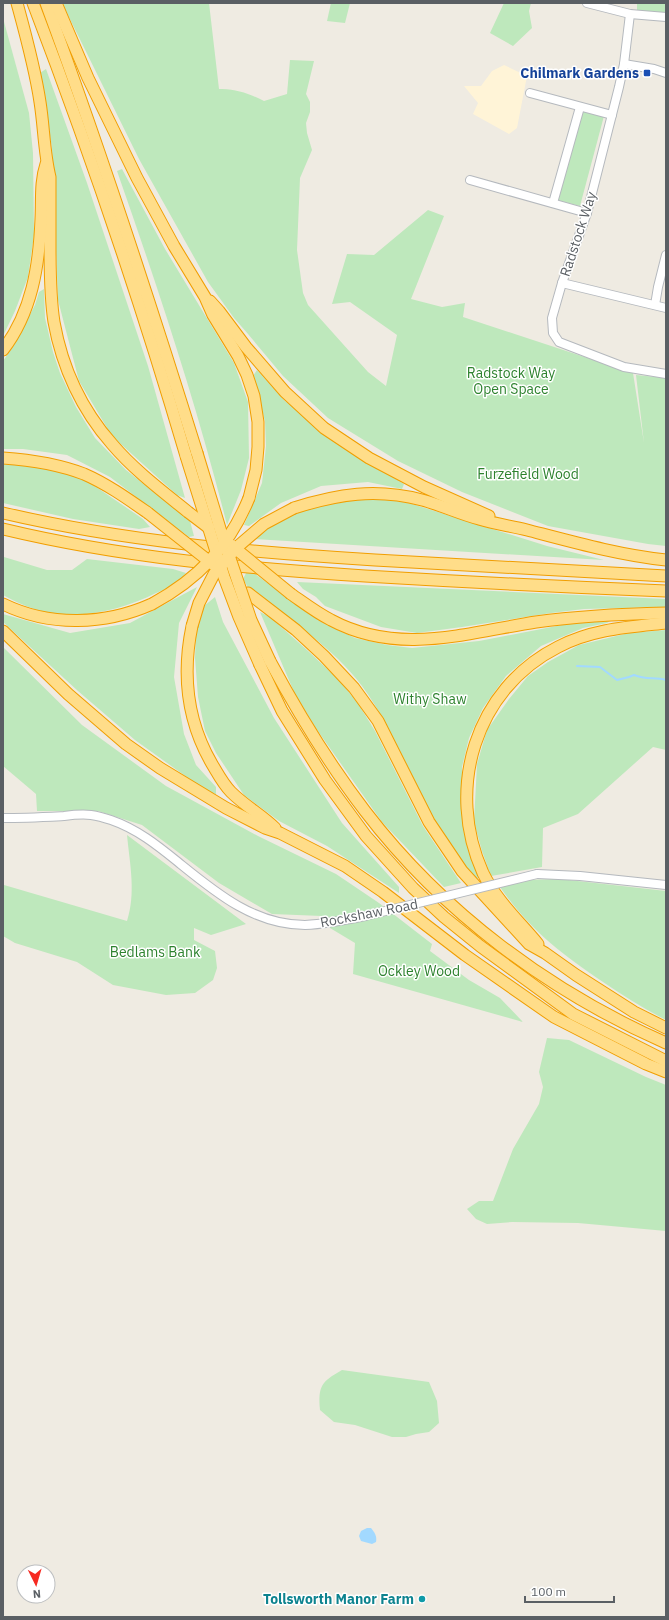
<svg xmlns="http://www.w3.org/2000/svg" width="669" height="1620" font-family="'IBM Plex Sans',sans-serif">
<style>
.commercial{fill:#fff4d7}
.green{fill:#bee8bc}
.water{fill:#a2d9ff}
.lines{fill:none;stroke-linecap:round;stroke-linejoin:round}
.stream{stroke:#a2d9ff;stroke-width:2}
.minor-casing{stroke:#b5b9be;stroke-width:10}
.highway-casing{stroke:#f19e00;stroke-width:13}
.minor{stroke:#fff;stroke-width:8}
.highway{stroke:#ffdd89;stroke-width:11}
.minor-bridge-casing{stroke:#b5b9be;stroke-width:10;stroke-linecap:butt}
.highway-bridge-casing{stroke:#f19e00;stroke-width:13;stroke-linecap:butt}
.minor-bridge{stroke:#fff;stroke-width:8}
.highway-bridge{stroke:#ffdd89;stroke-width:11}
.transit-dot{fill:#1a4fb4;stroke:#fff;stroke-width:1.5}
.culture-dot{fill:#0f9aa8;stroke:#fff;stroke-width:1.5}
.labels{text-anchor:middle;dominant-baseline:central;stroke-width:3;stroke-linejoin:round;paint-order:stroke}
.transit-label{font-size:14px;font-weight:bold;fill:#164399;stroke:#fff;text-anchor:end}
.street-label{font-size:14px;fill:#5a5f64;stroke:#fff}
.park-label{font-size:14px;fill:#2d822e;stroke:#fff}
.culture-label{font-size:14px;font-weight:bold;fill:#0d838f;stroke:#fff;text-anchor:end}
</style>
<rect width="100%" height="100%" fill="#efebe2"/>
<path class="commercial" d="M 504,65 L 527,76 L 517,128 L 509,134 L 473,114 L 478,103 L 464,86 L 481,86 L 492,71 Z"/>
<g class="green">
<path d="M 62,3 L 209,3 L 219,89 C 235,88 250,94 264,101 L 287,94 L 290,60 L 314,61 L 306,94 L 310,102 L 310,112 L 306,123 L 307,133 L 312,150 L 300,178 L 297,250 L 303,293 L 308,305 L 368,372 L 386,386 L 397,335 L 350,302 L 332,304 L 347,254 L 374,255 L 428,210 L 444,216 L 411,299 L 442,307 L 465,303 L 463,317 L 633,373 L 644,443 L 636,375 L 666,378 L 666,546 L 648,544 L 548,526 L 462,492 L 398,461 L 328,418 L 283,376 L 248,334 L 234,318 L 208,282 L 139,159 Z"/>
<path d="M 331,3 L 350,3 L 345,23 L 327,21 Z"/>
<path d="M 504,3 L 531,3 L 529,11 L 532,28 L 513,46 L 490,33 Z"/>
<path d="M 637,3 L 666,3 L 666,13 L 637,11 Z"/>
<path d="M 3,18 L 29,113 L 33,153 L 34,235 L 28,277 L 15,311 L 3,336 Z"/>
<path d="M 46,69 L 87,183 L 148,366 L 185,498 L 177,495 L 112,436 L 79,381 L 58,300 L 52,148 L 40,73 Z"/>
<path d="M 582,111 L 604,116 L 580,206 L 557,200 Z"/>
<path d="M 122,169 L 165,249 L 234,363 L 248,402 L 249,458 L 241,490 L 227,525 C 197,405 158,288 117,171 Z"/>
<path d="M 44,289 L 45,318 L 53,352 L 60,373 L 76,407 L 95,438 L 126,470 L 190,521 L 194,536 L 189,537 L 110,477 L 67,455 L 23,449 L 3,449 L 3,361 L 14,345 L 35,305 L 39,292 Z"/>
<path d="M 257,370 L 285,401 L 344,447 L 404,484 L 402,489 L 368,482 L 321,486 L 281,503 L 249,526 L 244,525 L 262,483 L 266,446 L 265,421 L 253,376 Z"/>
<path d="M 3,464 L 35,466 L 83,478 L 143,519 L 150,527 L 139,529 L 73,519 L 3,503 Z"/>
<path d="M 378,498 L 409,503 L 547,546 L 604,560 L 253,539 L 270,525 L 310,507 L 343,499 Z"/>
<path d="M 3,551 L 4,557 L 47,570 L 72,570 L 87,559 L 173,569 L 186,573 C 178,585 168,588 156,593 C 126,608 86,619 52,613 C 35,611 18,603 3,595 Z"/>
<path d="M 248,569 L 321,622 L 355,638 L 387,645 L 412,648 L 479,641 L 572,623 L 610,621 L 607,623 L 583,628 L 541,646 L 506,676 L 483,708 L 469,738 L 462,767 L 462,799 L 466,840 L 479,877 L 476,879 C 455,852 435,824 419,793 C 401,757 386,718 362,686 C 333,647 287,618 249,589 L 243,579 Z"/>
<path d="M 297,582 L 666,599 L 666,607 L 584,609 L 551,613 L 462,627 L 417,633 L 381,627 L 325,606 L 316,597 L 303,589 Z"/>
<path d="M 197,587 L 179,623 L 174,677 L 184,734 L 196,765 L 216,787 L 216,794 L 209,793 L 135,740 L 78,691 L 3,622 L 3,614 L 70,633 L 130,623 Z"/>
<path d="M 215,597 L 223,622 L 274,718 L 342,823 L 399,887 L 399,893 L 327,846 L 279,821 L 244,795 L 216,753 L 205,731 L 198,697 L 195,658 L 196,631 L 204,606 Z"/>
<path d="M 260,612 L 270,617 L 307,650 L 340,681 L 359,705 L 375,731 L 423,826 L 461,883 L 444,887 L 382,822 L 315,727 L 294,692 Z"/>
<path d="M 666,630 L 666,750 L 653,747 L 578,814 L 543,828 L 542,867 L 491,876 L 482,851 L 474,822 L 477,764 L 487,730 L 509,699 L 528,676 L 548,662 L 579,645 L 629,633 Z"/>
<path d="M 3,647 L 82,725 L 166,786 L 258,836 L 336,874 L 379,903 L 432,944 L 430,951 L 469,980 L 500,998 L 523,1022 L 353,974 L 355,943 L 330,928 L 322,916 L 272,914 L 219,883 L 142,825 L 98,811 L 37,811 L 36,794 L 3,766 Z"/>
<path d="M 127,835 L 246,924 L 211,935 L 194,928 L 194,940 L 215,951 L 217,968 L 213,980 L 195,993 L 166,995 L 113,985 L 77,962 L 15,943 L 3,936 L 3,886 L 4,885 L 127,921 C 136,893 130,865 127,835 Z"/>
<path d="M 560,879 L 666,891 L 666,1020 C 644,1009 624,996 603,982 C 561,954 529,929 500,887 L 525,880 Z"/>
<path d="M 547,1038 L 569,1040 L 646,1077 L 666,1085 L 666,1231 L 578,1223 L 512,1222 L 487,1224 L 476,1219 L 467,1209 L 479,1201 L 493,1201 L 513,1149 L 539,1104 L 543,1087 L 539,1072 Z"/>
<path d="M 342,1370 L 429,1382 L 437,1401 L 439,1423 L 429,1432 L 416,1434 L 406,1437 L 392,1437 L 355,1425 L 334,1422 L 320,1410 C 318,1386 321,1382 342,1370 Z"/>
</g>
<path class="water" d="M 367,1528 L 371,1528 C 375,1533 377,1536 376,1542 L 372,1544 L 361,1541 L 359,1536 L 361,1531 Z"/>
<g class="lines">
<path class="stream" d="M 577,666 L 600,667 L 617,680 L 629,677 L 634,675 C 646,680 654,677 666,680"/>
<g class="minor-casing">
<g id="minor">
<path d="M 587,3 L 630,14 L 666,17"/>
<path d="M 630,14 L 624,64 L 619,87 L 587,213 L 562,283 L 552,318 L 553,333 L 559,342 L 624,367 L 666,374"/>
<path d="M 624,64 L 654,69 L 666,73"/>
<path d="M 530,93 L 612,115"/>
<path d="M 470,180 L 587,213"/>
<path d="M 553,203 L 580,107"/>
<path d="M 562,283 L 666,308"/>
<path d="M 655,305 L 658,287 L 666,255"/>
<path d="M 3,818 C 23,818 43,817 64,816 C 72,815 82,814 91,815 C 98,816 105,818 111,820 C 137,829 157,845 178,862 C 215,892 254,925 305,925 C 326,924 346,920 365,916"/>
<path d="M 537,874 L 580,876 L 666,885"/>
</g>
</g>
<g class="highway-casing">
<g id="highway">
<path d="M 17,3 C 26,36 35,68 40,102 C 44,127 44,153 50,177 C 50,200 50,222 50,244 C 50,270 50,297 54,322 C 62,367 82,410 112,444 C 134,470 162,491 188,512"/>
<path d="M 33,3 C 90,152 141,303 186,456"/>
<path d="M 46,3 C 101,152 150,302 197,453"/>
<path d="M 56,3 L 88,78 L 137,178 L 174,246 L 205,297 L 213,315 L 238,356 L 247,375 L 254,396 L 258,422 L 258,447 L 256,470 L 249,498"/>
<path d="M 210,301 L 219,311 L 246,347 L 285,392 L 324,428 L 369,458 L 424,487 L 489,516"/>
<path d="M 3,350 C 32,312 39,266 41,219 C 42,200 40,182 46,164"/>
<path d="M 3,458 C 31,460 58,464 84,474 C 107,484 128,499 148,513"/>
<path d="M 294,508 C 338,494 376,488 422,500 C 441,505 460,514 479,519 C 495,524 511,526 527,530 C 573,542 619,555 666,560"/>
<path d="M 3,513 C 127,542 249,552 375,560 C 472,566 569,571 666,576"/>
<path d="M 3,529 C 124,558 241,568 365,576 C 465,582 566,587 666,591"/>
<path d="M 248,593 L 296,630 L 324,656 L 354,688 L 378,721 L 429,822 L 462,871 L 529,944 L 545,953 L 576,975 L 634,1012 L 666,1028"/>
<path d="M 291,594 C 304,603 317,613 331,620 C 398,656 466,633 536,622 C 579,616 622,614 666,613"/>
<path d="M 3,604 C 50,627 105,625 152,604"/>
<path d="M 192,626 C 182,674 187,721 212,764 C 218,774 223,784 231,792 C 245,806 262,815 275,828"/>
<path d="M 3,631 L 68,694 L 126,744 L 160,768 L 226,808 L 265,828 L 280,833 L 345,866 L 383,892 L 465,955 L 554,1017 L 646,1064 L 666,1072"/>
<path d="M 270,661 C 298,713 329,764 365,811 C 443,913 550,992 666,1043"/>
<path d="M 260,665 L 282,711 L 325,780 L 366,836 L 413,888 L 444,917 L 480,946 L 573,1014 L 666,1061"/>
<path d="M 538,944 C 520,922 496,900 483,873 C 445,789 475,689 558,647 C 592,629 629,627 666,623"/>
</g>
</g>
<use href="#minor" class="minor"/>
<use href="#highway" class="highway"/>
<g class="minor-bridge-casing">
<path id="minor-bridge" d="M 365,916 L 537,874"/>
</g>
<g class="highway-bridge-casing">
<g id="highway-bridge">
<path d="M 197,453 L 222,535 L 251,620 L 270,661"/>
<path d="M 186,456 L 224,577 L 239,617 L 260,665"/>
<path d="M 188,512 L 209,528"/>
<path d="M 148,513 L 215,566"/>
<path d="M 231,545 L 291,594"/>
<path d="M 152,604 C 198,579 229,547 249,498"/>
<path d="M 192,626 L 199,603 L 214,574 L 236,548 L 264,524 L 294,508"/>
</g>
</g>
<use href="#minor-bridge" class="minor-bridge"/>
<use href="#highway-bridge" class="highway-bridge"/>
</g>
<rect class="transit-dot" x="643" y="69" width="8" height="8" rx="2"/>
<circle class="culture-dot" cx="422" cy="1599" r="4"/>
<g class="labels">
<g class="transit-label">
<text x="639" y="73">Chilmark Gardens</text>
</g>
<g class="street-label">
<text transform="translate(578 234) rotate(-72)">Radstock Way</text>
<text transform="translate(369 913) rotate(-11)">Rockshaw Road</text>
</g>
<g class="park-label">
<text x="511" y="373">Radstock Way<tspan x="511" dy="16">Open Space</tspan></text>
<text x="528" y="474">Furzefield Wood</text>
<text x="430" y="699">Withy Shaw</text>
<text x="155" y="952">Bedlams Bank</text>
<text x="419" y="971">Ockley Wood</text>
</g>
<g class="culture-label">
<text x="414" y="1599">Tollsworth Manor Farm</text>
</g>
</g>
<rect width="669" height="1620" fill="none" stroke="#5a5f64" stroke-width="8"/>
<g transform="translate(36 1584) rotate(175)"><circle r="19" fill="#ffffff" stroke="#bdbfc1"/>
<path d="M0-3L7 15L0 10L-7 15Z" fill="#f62a21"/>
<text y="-6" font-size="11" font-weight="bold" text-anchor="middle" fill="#5a5f64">N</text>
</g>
<path d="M525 1596v6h89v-6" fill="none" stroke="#5a5f64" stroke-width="2"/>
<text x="531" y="1596" font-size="12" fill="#5a5f64" stroke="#ffffff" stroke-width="3" paint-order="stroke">100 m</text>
</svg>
